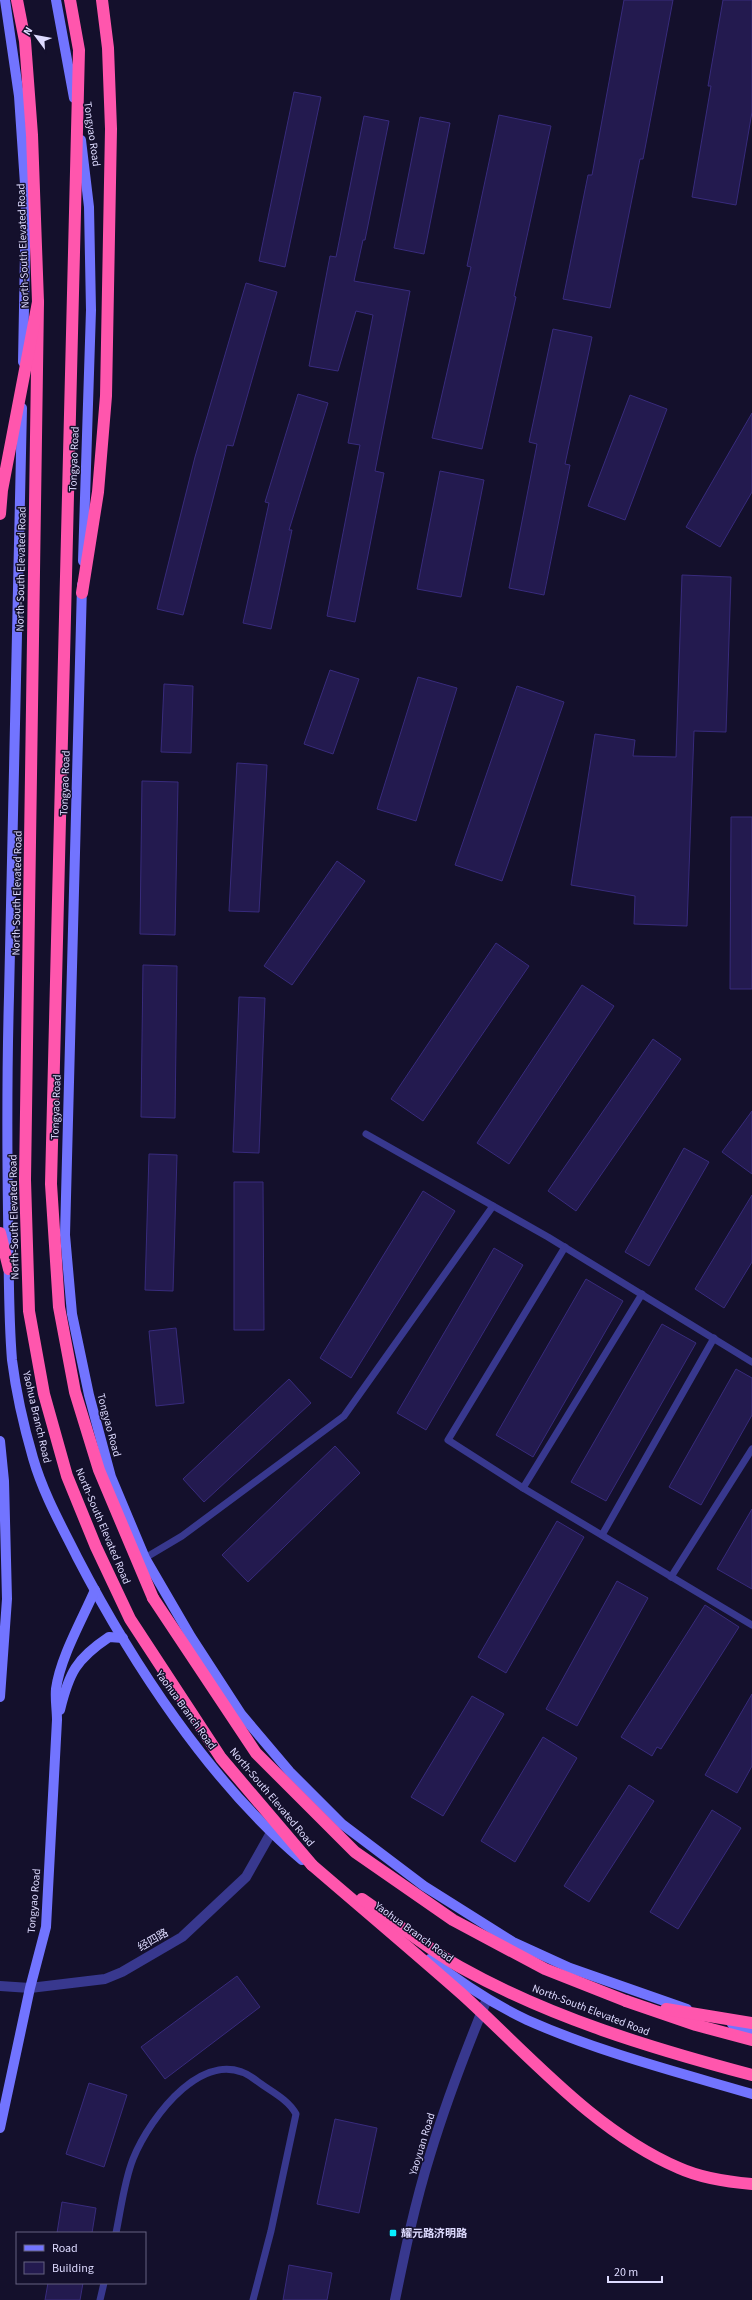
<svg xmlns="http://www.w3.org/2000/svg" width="752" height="2300" font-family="'Source Sans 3','Noto Sans SC',sans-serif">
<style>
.building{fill:#231a4f;stroke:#382b7c}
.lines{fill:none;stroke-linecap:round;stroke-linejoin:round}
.lane{stroke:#38388e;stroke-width:7}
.street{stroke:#38388e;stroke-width:10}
.secondary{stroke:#7274ff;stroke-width:10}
.highway{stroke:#ff56ad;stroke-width:12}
.highway-bridge{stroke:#ff56ad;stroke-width:12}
.poi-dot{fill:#07efff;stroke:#14102c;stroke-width:1.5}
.labels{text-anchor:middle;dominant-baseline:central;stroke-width:3;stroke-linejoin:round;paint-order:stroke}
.street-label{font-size:11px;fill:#dedbff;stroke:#14102c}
.poi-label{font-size:11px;font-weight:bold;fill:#dedbff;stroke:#14102c;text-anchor:start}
</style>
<rect width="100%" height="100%" fill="#14102c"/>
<g class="building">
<path d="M 624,0 L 673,0 L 643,159 L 640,159 L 610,308 L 563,299 L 588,175 L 592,175 Z"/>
<path d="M 723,0 L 752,0 L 752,112 L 736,205 L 692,197 L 711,86 L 708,86 Z"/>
<path d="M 294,92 L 321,97 L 285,267 L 259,261 Z"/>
<path d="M 499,115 L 551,126 L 514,296 L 516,297 L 482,449 L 432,438 L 471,267 L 467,266 Z"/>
<path d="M 364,116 L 389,121 L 365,240 L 363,240 L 354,281 L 410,291 L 375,471 L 384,473 L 355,622 L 327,616 L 360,445 L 348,443 L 373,315 L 356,311 L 338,371 L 309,366 L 330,256 L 336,257 Z"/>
<path d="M 420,117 L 450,123 L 424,254 L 394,248 Z"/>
<path d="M 246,283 L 277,292 L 233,446 L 227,445 L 183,615 L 157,609 L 195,457 Z"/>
<path d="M 553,329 L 592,337 L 565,464 L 570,465 L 544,595 L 509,588 L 537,444 L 529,442 Z"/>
<path d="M 298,394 L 328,403 L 289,530 L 292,530 L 271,629 L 243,623 L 269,503 L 265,502 Z"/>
<path d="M 630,395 L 667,409 L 625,520 L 588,506 Z"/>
<path d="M 752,413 L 752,492 L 720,547 L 686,527 Z"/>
<path d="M 440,471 L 484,480 L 461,597 L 417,589 Z"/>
<path d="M 682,575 L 731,577 L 726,732 L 694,731 L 687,926 L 634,924 L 635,896 L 571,885 L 595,734 L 635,740 L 633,756 L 676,757 Z"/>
<path d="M 330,670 L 359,679 L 333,754 L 304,744 Z"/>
<path d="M 418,677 L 457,688 L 416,821 L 377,809 Z"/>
<path d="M 164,684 L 193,686 L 191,753 L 161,752 Z"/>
<path d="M 517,686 L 564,702 L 502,881 L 455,865 Z"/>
<path d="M 237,763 L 267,765 L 259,912 L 229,911 Z"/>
<path d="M 142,781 L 178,782 L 175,935 L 140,934 Z"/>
<path d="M 731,817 L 752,817 L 752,989 L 730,989 Z"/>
<path d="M 337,861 L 365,881 L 292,985 L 264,966 Z"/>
<path d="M 496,943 L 529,966 L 423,1121 L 391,1099 Z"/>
<path d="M 143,965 L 177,966 L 175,1118 L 141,1117 Z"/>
<path d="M 582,985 L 614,1006 L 509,1164 L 477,1143 Z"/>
<path d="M 239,997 L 265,998 L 259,1153 L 233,1152 Z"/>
<path d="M 653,1039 L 681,1059 L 576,1211 L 548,1191 Z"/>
<path d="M 752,1111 L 752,1174 L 722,1152 Z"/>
<path d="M 684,1148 L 709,1162 L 649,1266 L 625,1252 Z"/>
<path d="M 149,1154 L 177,1155 L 173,1291 L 145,1290 Z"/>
<path d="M 234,1182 L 263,1182 L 264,1330 L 234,1330 Z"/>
<path d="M 423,1191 L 455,1211 L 351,1378 L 320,1358 Z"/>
<path d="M 752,1195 L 752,1262 L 724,1308 L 695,1289 Z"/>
<path d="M 494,1248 L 523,1265 L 426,1430 L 397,1413 Z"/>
<path d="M 586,1279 L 623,1301 L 533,1457 L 496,1435 Z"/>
<path d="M 662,1324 L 696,1343 L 606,1501 L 571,1482 Z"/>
<path d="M 176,1328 L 184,1403 L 156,1406 L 149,1331 Z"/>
<path d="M 736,1369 L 752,1378 L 752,1415 L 701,1505 L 669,1487 Z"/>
<path d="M 289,1379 L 311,1403 L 204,1502 L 183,1479 Z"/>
<path d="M 335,1446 L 360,1473 L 248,1582 L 222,1555 Z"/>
<path d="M 752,1509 L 752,1589 L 717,1569 Z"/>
<path d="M 557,1521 L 584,1537 L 506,1673 L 478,1657 Z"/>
<path d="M 617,1581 L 648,1598 L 577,1726 L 546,1709 Z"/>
<path d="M 705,1605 L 739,1627 L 661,1749 L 657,1747 L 652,1756 L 621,1737 Z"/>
<path d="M 752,1694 L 752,1766 L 737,1793 L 705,1775 Z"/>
<path d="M 472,1696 L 504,1714 L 443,1816 L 411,1797 Z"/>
<path d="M 543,1737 L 577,1758 L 515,1862 L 481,1841 Z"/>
<path d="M 629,1785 L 654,1801 L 589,1902 L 564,1886 Z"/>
<path d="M 712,1810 L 741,1828 L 678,1929 L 650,1912 Z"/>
<path d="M 237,1976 L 260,2007 L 165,2079 L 141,2047 Z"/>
<path d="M 89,2083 L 127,2095 L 104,2167 L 66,2154 Z"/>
<path d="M 335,2119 L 377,2128 L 359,2213 L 317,2204 Z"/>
<path d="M 62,2202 L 96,2208 L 92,2233 L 57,2233 Z"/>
<path d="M 289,2265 L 332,2273 L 327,2300 L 283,2300 Z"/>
<path d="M 48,2283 L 83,2283 L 80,2300 L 45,2300 Z"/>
</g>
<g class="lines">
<g class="lane">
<path d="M 366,1134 L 548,1237 L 752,1362"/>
<path d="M 565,1247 L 448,1440 L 523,1488 L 752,1625"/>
<path d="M 523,1488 L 642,1294"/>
<path d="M 602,1535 L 714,1338"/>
<path d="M 145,1558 L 182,1536 L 344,1416 L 493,1206"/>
<path d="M 671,1577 L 752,1449"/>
<path d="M 116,2233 C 121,2209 124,2182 133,2159 C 150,2117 207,2040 257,2081 C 270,2091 288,2099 296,2114 L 271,2231 L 253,2300"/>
<path d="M 100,2300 L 104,2283"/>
</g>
<g class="street">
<path d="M 0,1986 L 30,1988 L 105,1979 L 122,1972 L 182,1937 L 246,1877 L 272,1831"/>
<path d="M 395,2300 C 405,2251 415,2203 430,2155 C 446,2102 466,2050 487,1999"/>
</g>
<g class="secondary">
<path d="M 5,0 L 19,96 L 26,199 L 23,362"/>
<path d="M 56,0 L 74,98"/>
<path d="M 81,140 L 89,207 L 91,310 L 83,561"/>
<path d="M 22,408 C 17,604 13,800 9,996 C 7,1068 7,1140 8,1213 C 9,1261 8,1311 12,1360 C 16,1392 24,1427 33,1458 C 43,1493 61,1525 77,1557 C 132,1663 210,1782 302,1860"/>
<path d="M 82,585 L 65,1235 L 72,1314 L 89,1395 L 111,1477 L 145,1558 L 191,1637 L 241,1714 L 290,1772 L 342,1824 L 424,1886 L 513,1942 L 570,1968 L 687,2009"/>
<path d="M 0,1441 L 4,1481 L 7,1599 L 0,1697"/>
<path d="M 60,1710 C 69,1673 76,1659 109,1637 L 123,1638"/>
<path d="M 430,1959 C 460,1982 493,2004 527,2020 C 599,2052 677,2072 752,2094"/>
<path d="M 732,2024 L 752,2030"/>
<path d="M 0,2128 L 30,1988 L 46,1927 L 57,1720 C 57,1710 55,1699 56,1689 C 60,1658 82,1620 95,1590"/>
</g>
<g class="highway">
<path d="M 17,0 L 25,41 L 32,135 L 38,302 L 25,1180 L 29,1311 L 44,1394 L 67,1476 L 96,1547 L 130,1619 L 221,1758 L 312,1865"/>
<path d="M 82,593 L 98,492 L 106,396 L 111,129 L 108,48 L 102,0"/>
<path d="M 0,1233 L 9,1269"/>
<path d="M 153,1598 L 256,1753 L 355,1852 L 453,1920 L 545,1969 L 626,2001"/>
</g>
<g class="highway-bridge">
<path d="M 70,0 L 79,50 L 51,1184 L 59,1307 L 75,1392 L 99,1470 L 153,1598"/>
<path d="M 0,514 L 2,490 L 38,302"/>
<path d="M 312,1865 C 362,1908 413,1951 463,1995 C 529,2055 595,2132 679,2168 C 701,2178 728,2182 752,2184"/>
<path d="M 362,1899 C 394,1921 426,1948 460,1967 C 551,2018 651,2048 752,2075"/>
<path d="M 626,2001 L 696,2025 L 752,2040"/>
<path d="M 666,2009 L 752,2023"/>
</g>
</g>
<rect class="poi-dot" x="389" y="2229" width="8" height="8" rx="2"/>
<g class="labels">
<g class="street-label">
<text transform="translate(92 134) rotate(82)">Tongyao Road</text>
<text transform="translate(23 246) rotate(-92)">North-South Elevated Road</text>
<text transform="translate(74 459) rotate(-88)">Tongyao Road</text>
<text transform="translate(21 569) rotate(-89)">North-South Elevated Road</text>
<text transform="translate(65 783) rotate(-88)">Tongyao Road</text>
<text transform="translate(17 893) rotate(-89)">North-South Elevated Road</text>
<text transform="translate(56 1107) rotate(-88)">Tongyao Road</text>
<text transform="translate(14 1217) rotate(-91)">North-South Elevated Road</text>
<text transform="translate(37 1417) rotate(77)">Yaohua Branch Road</text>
<text transform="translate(109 1425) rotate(75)">Tongyao Road</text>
<text transform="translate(103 1526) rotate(67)">North-South Elevated Road</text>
<text transform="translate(186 1710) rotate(54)">Yaohua Branch Road</text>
<text transform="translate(272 1797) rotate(50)">North-South Elevated Road</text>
<text transform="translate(34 1901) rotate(-85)">Tongyao Road</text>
<text transform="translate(414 1932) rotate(36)">Yaohua Branch Road</text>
<text transform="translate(153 1940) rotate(-30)">经四路</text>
<text transform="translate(591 2010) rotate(21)">North-South Elevated Road</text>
<text transform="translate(422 2144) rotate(-73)">Yaoyuan Road</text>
</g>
<g class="poi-label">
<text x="401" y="2233">耀元路济明路</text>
</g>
</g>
<rect x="16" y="2232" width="130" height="52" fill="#14102c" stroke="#656180"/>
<rect x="24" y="2245" width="20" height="6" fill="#7274ff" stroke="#656180"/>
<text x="52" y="2252" font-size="12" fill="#dedbff">Road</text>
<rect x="24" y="2262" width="20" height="12" fill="#231a4f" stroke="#656180"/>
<text x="52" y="2272" font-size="12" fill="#dedbff">Building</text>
<g transform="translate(36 36) rotate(302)" stroke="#14102c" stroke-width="3" paint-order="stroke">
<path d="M0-3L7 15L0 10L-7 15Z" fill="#dedbff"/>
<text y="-6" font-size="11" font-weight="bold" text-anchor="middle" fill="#dedbff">N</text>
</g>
<path d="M608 2276v6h54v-6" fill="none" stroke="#dedbff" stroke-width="2"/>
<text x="614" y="2276" font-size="12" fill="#dedbff" stroke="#14102c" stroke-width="3" paint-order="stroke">20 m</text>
</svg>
